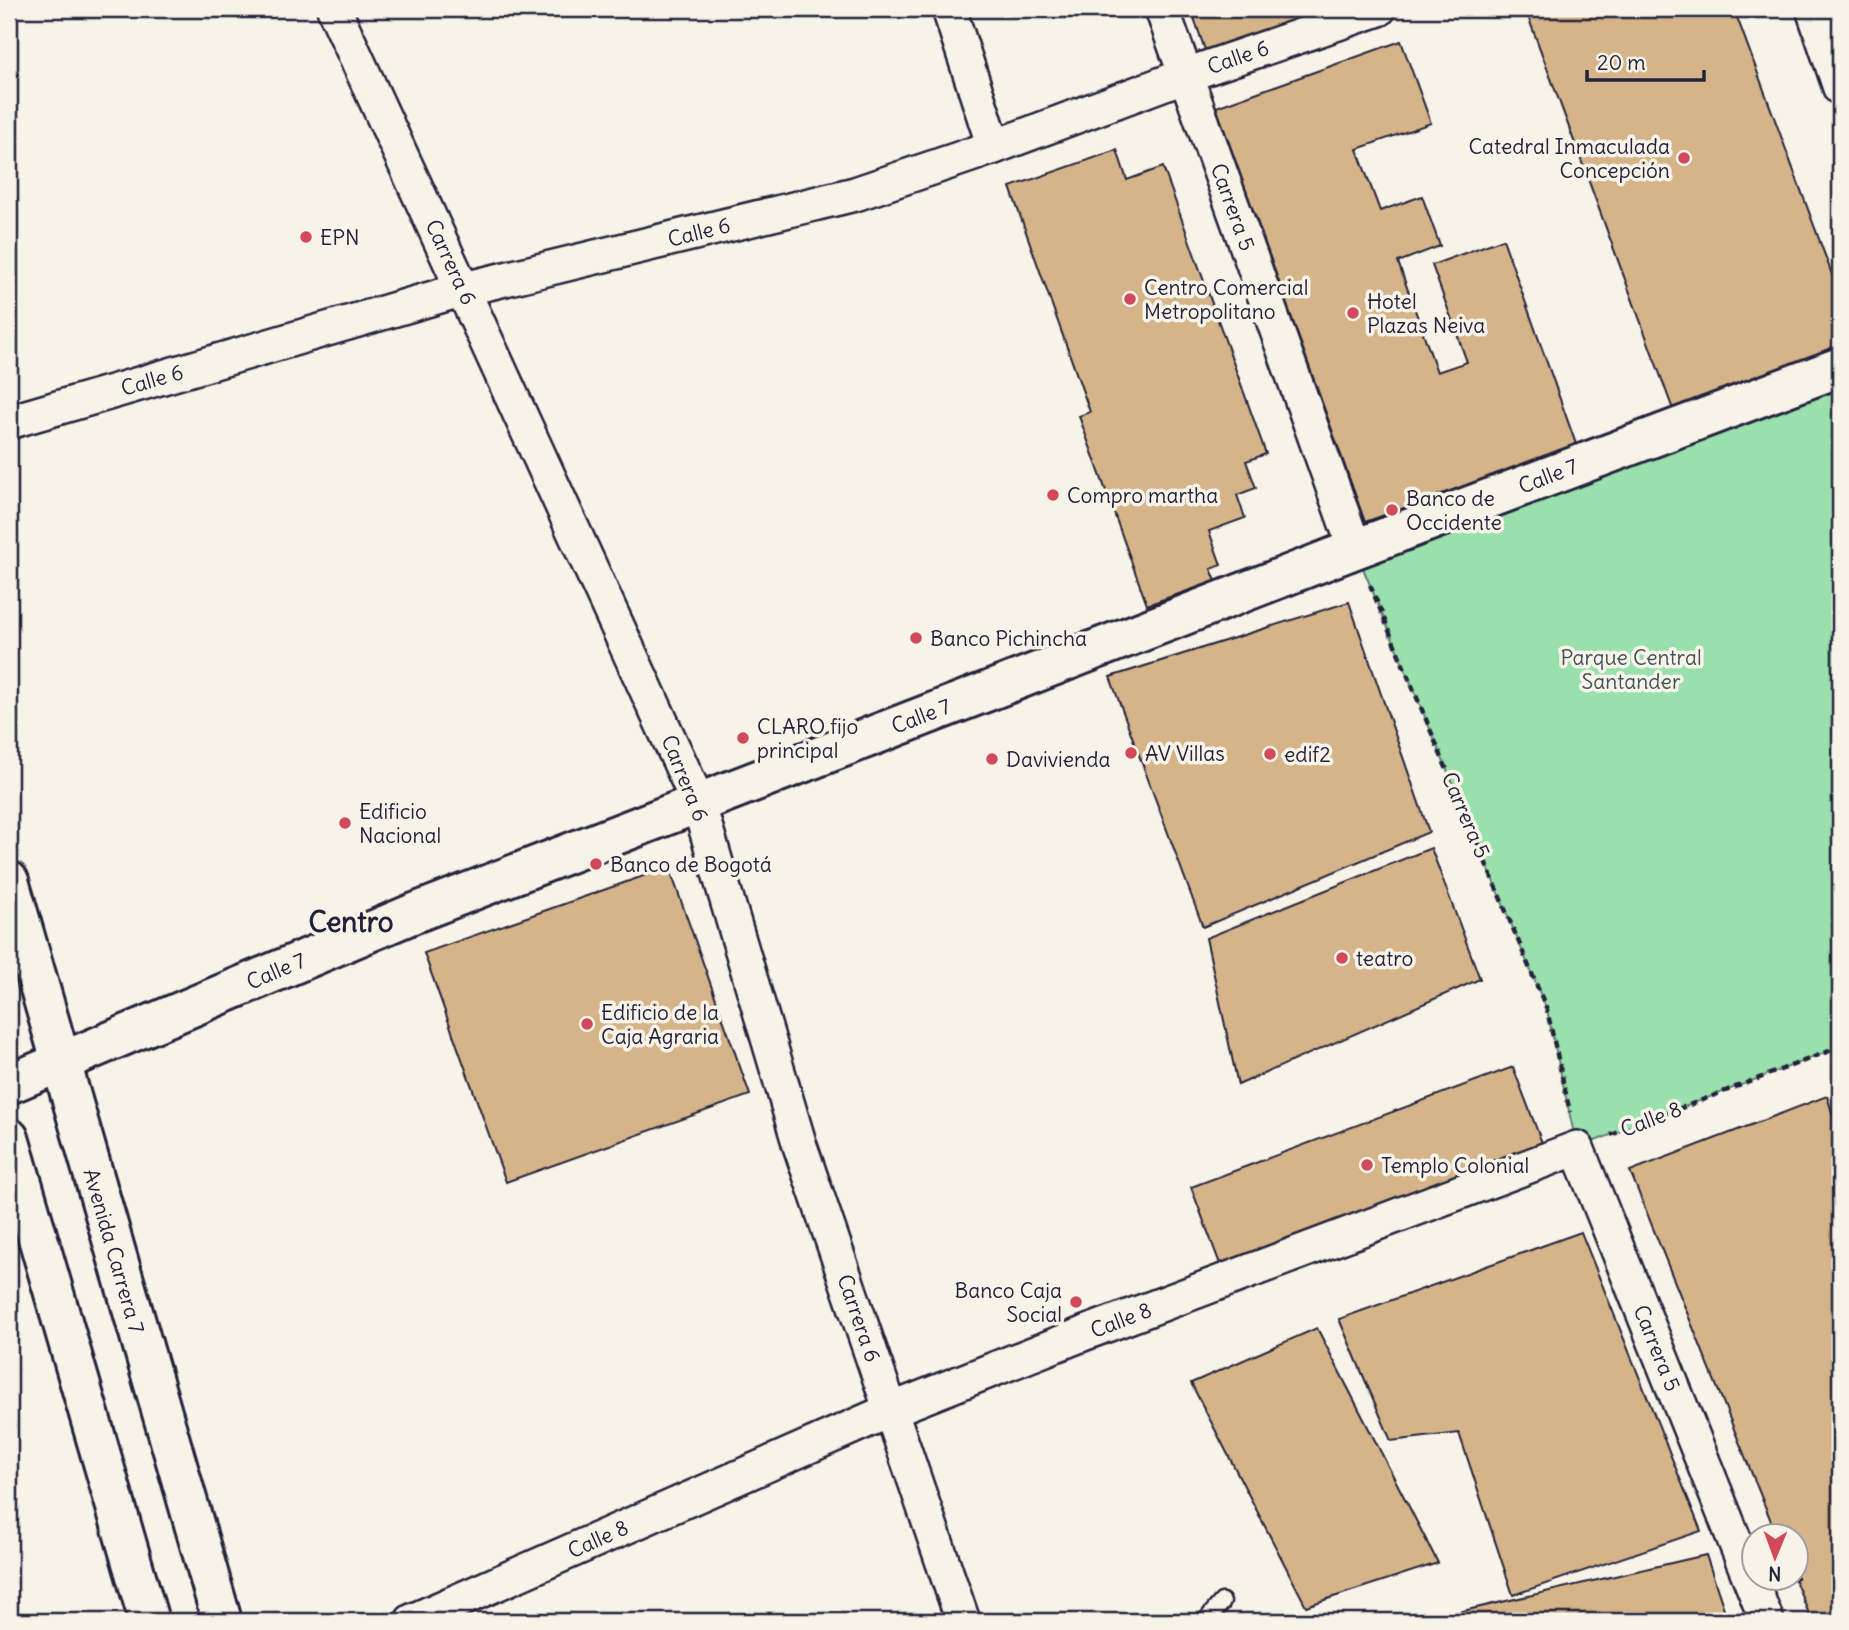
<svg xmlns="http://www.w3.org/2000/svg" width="1849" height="1630" font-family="Delius,sans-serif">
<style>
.green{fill:#99e0ad;stroke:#5e8174;stroke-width:2}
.building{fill:#d6b489;stroke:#22223b;stroke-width:2}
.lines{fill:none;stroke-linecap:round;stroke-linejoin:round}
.service-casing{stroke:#22223b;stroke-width:21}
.minor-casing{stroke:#22223b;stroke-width:38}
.tertiary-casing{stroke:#22223b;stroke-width:44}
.secondary-casing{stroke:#22223b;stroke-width:44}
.path{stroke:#22223b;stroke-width:4.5;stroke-dasharray:7 5;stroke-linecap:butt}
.service{stroke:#f7f3e8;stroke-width:16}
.minor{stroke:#f7f3e8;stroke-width:33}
.tertiary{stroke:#f7f3e8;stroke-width:38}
.secondary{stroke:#f7f3e8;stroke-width:38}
.poi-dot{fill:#d1495b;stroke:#f7f3e8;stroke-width:2.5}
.labels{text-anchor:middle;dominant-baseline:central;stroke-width:7;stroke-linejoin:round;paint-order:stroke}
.street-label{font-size:21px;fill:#22223b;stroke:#f7f3e8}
.poi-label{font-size:21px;fill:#22223b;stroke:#f7f3e8;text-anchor:start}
.park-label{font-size:21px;fill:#405258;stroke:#f7f3e8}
.district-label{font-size:28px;font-weight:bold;fill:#22223b;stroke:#f7f3e8}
</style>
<rect width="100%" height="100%" fill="#f7f3e8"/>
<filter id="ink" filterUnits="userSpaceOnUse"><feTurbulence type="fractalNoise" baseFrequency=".0143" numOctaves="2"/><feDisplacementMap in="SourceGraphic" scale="14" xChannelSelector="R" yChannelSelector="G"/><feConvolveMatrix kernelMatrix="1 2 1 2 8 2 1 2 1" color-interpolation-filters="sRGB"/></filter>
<g filter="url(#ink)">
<path class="green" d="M 1840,367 L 1840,1047 L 1577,1148 L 1547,1010 L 1355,549 Z"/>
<g class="building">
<path d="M 1191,9 L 1325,9 L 1205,50 Z"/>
<path d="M 1557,9 L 1734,9 L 1840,296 L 1840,355 L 1675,415 L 1529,19 Z"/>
<path d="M 1401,41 L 1431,123 L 1357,149 L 1380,211 L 1422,196 L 1440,246 L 1398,262 L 1437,372 L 1467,362 L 1432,265 L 1503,239 L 1577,447 L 1365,522 L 1216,107 Z"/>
<path d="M 1117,150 L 1127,180 L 1163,167 L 1266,454 L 1246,461 L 1256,488 L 1237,495 L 1245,518 L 1209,531 L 1221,565 L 1211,569 L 1216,581 L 1147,605 L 1079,416 L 1090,412 L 1010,187 Z"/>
<path d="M 1349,602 L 1429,832 L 1203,927 L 1110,677 Z"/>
<path d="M 1431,848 L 1480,979 L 1238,1085 L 1206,938 Z"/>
<path d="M 669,867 L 750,1095 L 506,1182 L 424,953 Z"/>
<path d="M 1513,1067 L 1542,1143 L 1220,1264 L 1191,1187 Z"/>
<path d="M 1827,1096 L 1840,1138 L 1840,1621 L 1812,1621 L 1794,1578 L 1797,1578 L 1797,1536 L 1777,1536 L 1630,1171 Z"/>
<path d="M 1581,1232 L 1701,1531 L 1513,1595 L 1459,1433 L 1391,1441 L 1339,1319 Z"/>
<path d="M 1317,1328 L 1438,1563 L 1306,1606 L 1191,1383 Z"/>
<path d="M 1706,1555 L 1728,1621 L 1439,1621 L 1437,1617 Z"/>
</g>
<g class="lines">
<g class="service-casing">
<path id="service" d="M 1206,1621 L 1222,1602"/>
</g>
<g class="minor-casing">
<g id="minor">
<path d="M 334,9 L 698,802 L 800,1146 L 963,1621"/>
<path d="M 949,9 L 994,147"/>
<path d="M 1162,9 L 1355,549"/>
<path d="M 1813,9 L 1840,88"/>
<path d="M 9,422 L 464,289 L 855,194 L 994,147 L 1186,75 L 1379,9"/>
<path d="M 412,1621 L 891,1410 L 1088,1332 L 1577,1148 L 1767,1621"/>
</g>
</g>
<g class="tertiary-casing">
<path id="tertiary" d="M 9,1084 L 412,914 L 1355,549 L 1840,367"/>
</g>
<g class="secondary-casing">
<g id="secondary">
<path d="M 9,881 L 222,1621"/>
<path d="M 9,1138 L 149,1621"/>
</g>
</g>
<g class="path">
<path d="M 1370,585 L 1547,1010 L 1570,1112"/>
<path d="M 1611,1135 L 1840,1047"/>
</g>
<use href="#service" class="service"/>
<use href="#minor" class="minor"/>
<use href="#tertiary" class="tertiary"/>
<use href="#secondary" class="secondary"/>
</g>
</g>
<g class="poi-dot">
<circle cx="1684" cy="158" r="7"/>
<circle cx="306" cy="237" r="7"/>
<circle cx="1130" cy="299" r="7"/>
<circle cx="1353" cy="313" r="7"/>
<circle cx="1053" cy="495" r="7"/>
<circle cx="1392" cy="510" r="7"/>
<circle cx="916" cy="638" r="7"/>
<circle cx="743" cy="738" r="7"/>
<circle cx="1131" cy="753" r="7"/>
<circle cx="1270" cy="754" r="7"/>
<circle cx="992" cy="759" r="7"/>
<circle cx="345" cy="823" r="7"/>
<circle cx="596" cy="864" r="7"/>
<circle cx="1342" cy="958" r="7"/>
<circle cx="587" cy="1024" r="7"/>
<circle cx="1367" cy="1165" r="7"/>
<circle cx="1076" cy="1302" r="7"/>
</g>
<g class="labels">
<g class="street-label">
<text transform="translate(1238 57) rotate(-19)">Calle 6</text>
<text transform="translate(1233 207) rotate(70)">Carrera 5</text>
<text transform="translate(699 232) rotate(-14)">Calle 6</text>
<text transform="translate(451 262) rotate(65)">Carrera 6</text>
<text transform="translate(152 380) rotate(-16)">Calle 6</text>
<text transform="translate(1548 476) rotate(-21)">Calle 7</text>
<text transform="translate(921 716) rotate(-21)">Calle 7</text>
<text transform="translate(685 778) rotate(68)">Carrera 6</text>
<text transform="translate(1466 815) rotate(67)">Carrera 5</text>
<text transform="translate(276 971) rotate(-23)">Calle 7</text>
<text transform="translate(1651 1119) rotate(-21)">Calle 8</text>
<text transform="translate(114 1251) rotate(74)">Avenida Carrera 7</text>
<text transform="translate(859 1318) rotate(71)">Carrera 6</text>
<text transform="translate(1121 1320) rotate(-21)">Calle 8</text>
<text transform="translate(1657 1348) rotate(68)">Carrera 5</text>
<text transform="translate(598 1539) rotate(-24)">Calle 8</text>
</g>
<g class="poi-label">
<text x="1670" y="146" text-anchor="end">Catedral Inmaculada<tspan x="1670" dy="24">Concepción</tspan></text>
<text x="320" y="237">EPN</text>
<text x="1144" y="287">Centro Comercial<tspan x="1144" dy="24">Metropolitano</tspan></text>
<text x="1367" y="301">Hotel<tspan x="1367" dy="24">Plazas Neiva</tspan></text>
<text x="1067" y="495">Compro martha</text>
<text x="1406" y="498">Banco de<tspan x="1406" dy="24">Occidente</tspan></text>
<text x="930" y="638">Banco Pichincha</text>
<text x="757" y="726">CLARO fijo<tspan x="757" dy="24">principal</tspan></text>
<text x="1145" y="753">AV Villas</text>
<text x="1284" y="754">edif2</text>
<text x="1006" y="759">Davivienda</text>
<text x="359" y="811">Edificio<tspan x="359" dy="24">Nacional</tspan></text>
<text x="610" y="864">Banco de Bogotá</text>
<text x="1356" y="958">teatro</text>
<text x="601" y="1012">Edificio de la<tspan x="601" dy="24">Caja Agraria</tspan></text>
<text x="1381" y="1165">Templo Colonial</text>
<text x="1062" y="1290" text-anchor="end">Banco Caja<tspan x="1062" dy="24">Social</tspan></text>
</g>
<g class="park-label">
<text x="1631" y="657">Parque Central<tspan x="1631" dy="24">Santander</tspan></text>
</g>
<g class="district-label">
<text x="351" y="922">Centro</text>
</g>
</g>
<rect width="1849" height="1630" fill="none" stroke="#f7f3e8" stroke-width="35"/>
<rect x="18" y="18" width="1814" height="1595" fill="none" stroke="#22223b" stroke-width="2.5" filter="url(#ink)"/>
<g transform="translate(1775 1557) rotate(181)"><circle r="33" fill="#f7f3e8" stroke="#a29fa3" stroke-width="2"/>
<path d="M0-5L12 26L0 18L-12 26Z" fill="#d1495b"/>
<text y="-10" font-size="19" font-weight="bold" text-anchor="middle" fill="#22223b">N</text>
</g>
<path d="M1587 70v10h117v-10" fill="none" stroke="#22223b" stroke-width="3.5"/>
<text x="1597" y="70" font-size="21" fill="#22223b" stroke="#f7f3e8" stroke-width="5" paint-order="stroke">20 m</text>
</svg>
